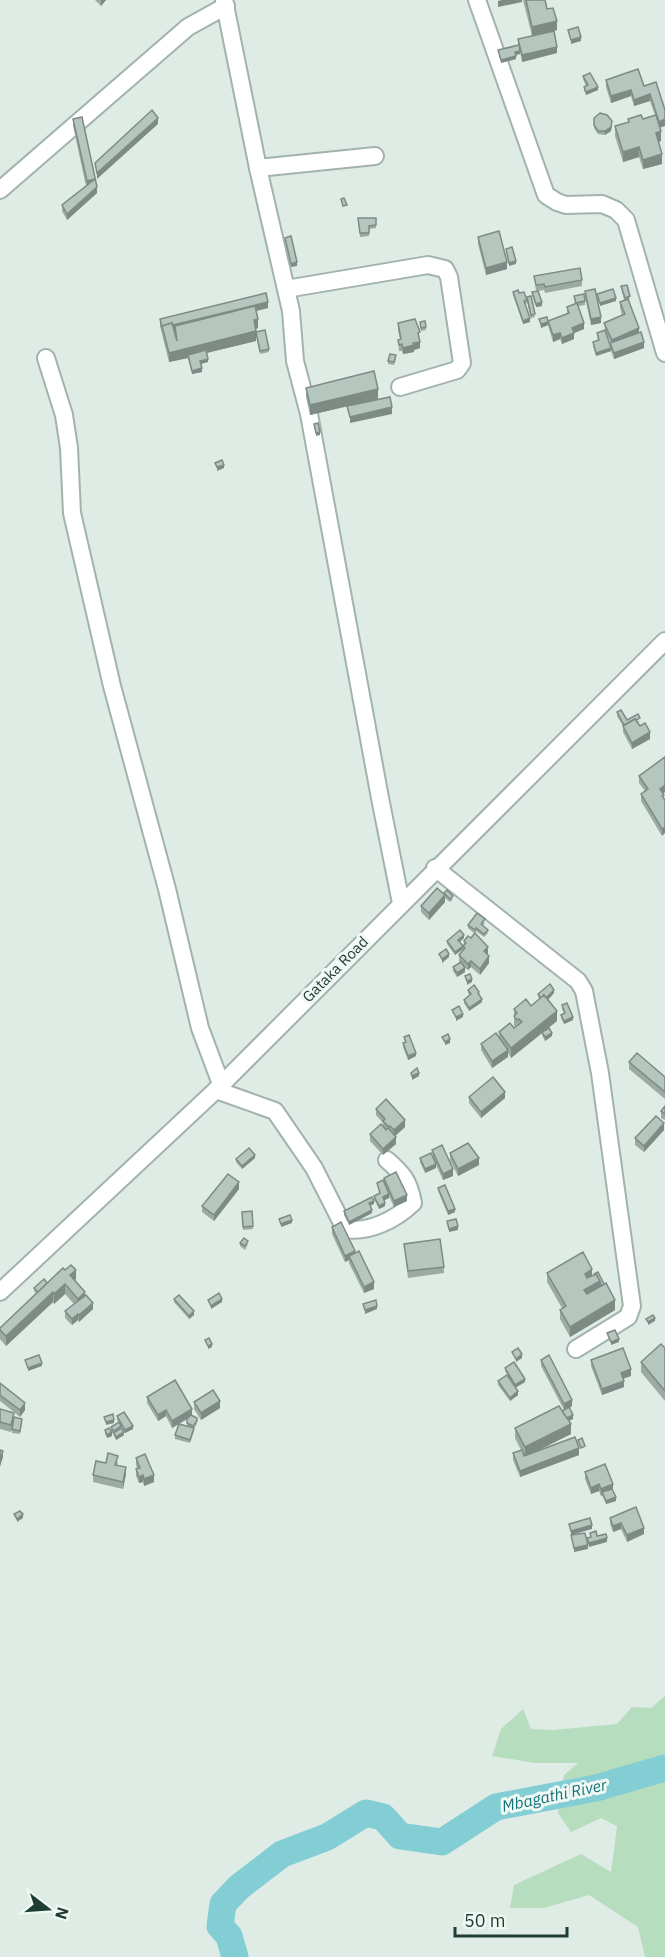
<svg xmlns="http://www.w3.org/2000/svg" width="665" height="1957" font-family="'IBM Plex Sans',sans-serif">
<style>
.green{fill:#b6debe}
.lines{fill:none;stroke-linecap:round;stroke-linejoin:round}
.river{stroke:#83ced5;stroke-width:27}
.minor-casing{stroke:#a2b3ac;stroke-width:20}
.minor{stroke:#fff;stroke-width:16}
.wall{fill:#9baaa3;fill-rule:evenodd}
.shaded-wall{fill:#7e8b85}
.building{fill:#b4c6be;stroke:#7e8b85;stroke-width:1.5}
.labels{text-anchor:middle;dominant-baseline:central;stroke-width:6;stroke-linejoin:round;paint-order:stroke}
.street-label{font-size:15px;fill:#1f3d32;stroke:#f0f8f3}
.water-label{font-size:16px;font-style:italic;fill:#16737c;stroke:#f0f8f3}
</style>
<rect width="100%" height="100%" fill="#dfebe5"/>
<path class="green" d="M 665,1696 L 665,1957 L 645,1957 L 638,1927 L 589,1895 L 544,1908 L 510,1908 L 514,1885 L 581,1854 L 611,1872 L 617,1826 L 601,1818 L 571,1832 L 558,1813 L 564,1775 L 578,1763 L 535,1763 L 492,1756 L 501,1729 L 523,1709 L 531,1729 L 553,1730 L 617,1724 L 632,1707 L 651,1708 Z"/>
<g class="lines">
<path class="river" d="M 235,1957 L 229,1936 L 220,1926 L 223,1904 L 239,1887 L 282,1854 L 327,1837 L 366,1813 L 383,1817 L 400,1836 L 442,1842 L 496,1807 L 596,1788 L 665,1768"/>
<g class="minor-casing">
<g id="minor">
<path d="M 224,0 L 258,168 L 291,311 L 295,361 L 309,414 L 380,798 L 401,903"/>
<path d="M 477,0 L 546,195 L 557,202 L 566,205 L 602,204 L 616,210 L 626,220 L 665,353"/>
<path d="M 258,168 L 375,156"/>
<path d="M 0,190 L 188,27 L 226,6"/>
<path d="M 286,289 L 428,265 L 445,269 L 449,277 L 462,363 L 457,370 L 400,387"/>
<path d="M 46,358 L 64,415 L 69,448 L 72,513 L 112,686 L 167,889 L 200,1028 L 221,1084"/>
<path d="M 435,868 L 578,981 L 584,991 L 600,1073 L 632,1306 L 628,1317 L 576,1349"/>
<path d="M 216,1090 L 275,1111 L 314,1168 L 345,1229 C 369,1233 395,1220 413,1203 C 409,1181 403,1174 387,1160"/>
<path d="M 0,1292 L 216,1090 L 665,641"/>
</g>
</g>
<use href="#minor" class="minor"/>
</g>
<g class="wall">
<path d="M 95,0 L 106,0 L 101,6 Z"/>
<path d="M 523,0 L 545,0 L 547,9 L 557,30 L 554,31 L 557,53 L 522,62 L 520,52 L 520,54 L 515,55 L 516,59 L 501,63 L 498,50 L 518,45 L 518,39 L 532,36 Z"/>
<path d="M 583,76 L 598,90 L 586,95 L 584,90 L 584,87 L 586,86 L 583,79 Z"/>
<path d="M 606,80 L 644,86 L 656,82 L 661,141 L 658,142 L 662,164 L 643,169 L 639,157 L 623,162 L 615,136 L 615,126 L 628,123 L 628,119 L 643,119 L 655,115 L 650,101 L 634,106 L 631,96 L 611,103 L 606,87 Z"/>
<path d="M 594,118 L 612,124 L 611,131 L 605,135 L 598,134 L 594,128 Z"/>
<path d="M 73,119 L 97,193 L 67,220 L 62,211 L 62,205 L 86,186 L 73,126 Z"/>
<path d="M 358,218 L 376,218 L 376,228 L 369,229 L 369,236 L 360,237 Z"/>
<path d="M 478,237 L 507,269 L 486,275 L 478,244 Z"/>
<path d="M 534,276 L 582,280 L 582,286 L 545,293 L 544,290 L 538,291 L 542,306 L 536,307 L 532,295 L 532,292 L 536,291 Z"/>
<path d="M 621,286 L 630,299 L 628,300 L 644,348 L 614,359 L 611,351 L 596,356 L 593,346 L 593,342 L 598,341 L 597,333 L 605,330 L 604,323 L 622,315 L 620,308 L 620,302 L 624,300 ZM 605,331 L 611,343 L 610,346 Z"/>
<path d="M 585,291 L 601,323 L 591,325 L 585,297 Z"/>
<path d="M 513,292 L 519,293 L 527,299 L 535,317 L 531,318 L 527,302 L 527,303 L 525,304 L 530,322 L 523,324 L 513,295 Z"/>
<path d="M 574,296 L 585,301 L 585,305 L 578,306 L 584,329 L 574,333 L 574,339 L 562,344 L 560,339 L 553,342 L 548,325 L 541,328 L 539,319 L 549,321 L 567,314 L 567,307 L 575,304 Z"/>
<path d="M 268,308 L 256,311 L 258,328 L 256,329 L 256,332 L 269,349 L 269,352 L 260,354 L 256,336 L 256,341 L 207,353 L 208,362 L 201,364 L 202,372 L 192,374 L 188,358 L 169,362 L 160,326 L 160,319 Z"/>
<path d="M 420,322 L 426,327 L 426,330 L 421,331 Z"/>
<path d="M 398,323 L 420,339 L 419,339 L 420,348 L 414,350 L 414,352 L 403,354 L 402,351 L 399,351 L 398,340 L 400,339 L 398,330 Z"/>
<path d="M 396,359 L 394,365 L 388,364 L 388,361 Z"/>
<path d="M 306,388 L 378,399 L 310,415 L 306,397 Z"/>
<path d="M 617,712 L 627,720 L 640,721 L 638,722 L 640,726 L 650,739 L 632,749 L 623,732 L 623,726 L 617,716 Z"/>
<path d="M 665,757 L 665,792 L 663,793 L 664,799 L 662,836 L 641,801 L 641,794 L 645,791 L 639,783 L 639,776 Z"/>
<path d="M 444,894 L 453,899 L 450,902 L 445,898 L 445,902 L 429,920 L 421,912 L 421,906 Z"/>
<path d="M 485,922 L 483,926 L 488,933 L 484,937 L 476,931 L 475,934 L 468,928 L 468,925 Z"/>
<path d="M 464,938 L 460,942 L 463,949 L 455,955 L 447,944 L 447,941 Z"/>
<path d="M 464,941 L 488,953 L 487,954 L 489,963 L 480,975 L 471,967 L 468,970 L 462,965 L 465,972 L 457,977 L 453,971 L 453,967 L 460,963 L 459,961 L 459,955 L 463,950 Z"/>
<path d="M 468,990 L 479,995 L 482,1002 L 469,1011 L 464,1003 L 464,1000 L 470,996 L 468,993 Z"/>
<path d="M 554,993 L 548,1000 L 557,1021 L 548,1028 L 552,1036 L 545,1041 L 542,1035 L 542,1033 L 511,1058 L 508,1053 L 508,1057 L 492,1068 L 481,1050 L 481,1044 L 499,1037 L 499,1032 L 515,1027 L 514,1025 L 514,1009 L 531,1006 L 540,999 L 538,997 L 538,994 Z"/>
<path d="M 562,1005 L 573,1020 L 564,1024 L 561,1018 L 561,1015 L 564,1013 L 562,1009 Z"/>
<path d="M 404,1037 L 416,1056 L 408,1060 L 403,1047 L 403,1043 L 405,1043 Z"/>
<path d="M 629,1062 L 665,1077 L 665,1099 L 629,1069 Z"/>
<path d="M 469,1097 L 505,1098 L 481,1118 L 469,1103 Z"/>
<path d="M 665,1106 L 665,1120 L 661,1118 L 661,1111 Z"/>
<path d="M 376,1109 L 405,1127 L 395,1136 L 396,1144 L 383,1155 L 370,1141 L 370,1134 L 383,1126 L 383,1123 L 376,1115 Z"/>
<path d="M 664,1130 L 644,1152 L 635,1145 L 635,1138 Z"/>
<path d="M 432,1150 L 453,1176 L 443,1180 L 436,1165 L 436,1168 L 425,1173 L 420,1162 L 420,1158 L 433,1157 Z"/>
<path d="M 450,1153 L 479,1165 L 458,1176 L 450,1160 Z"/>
<path d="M 255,1158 L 242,1169 L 236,1162 L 236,1159 Z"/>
<path d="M 384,1178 L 407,1201 L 394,1207 L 389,1196 L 389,1198 L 384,1200 L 385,1206 L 379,1209 L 374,1199 L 374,1196 L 380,1193 L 377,1183 L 384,1182 Z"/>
<path d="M 438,1188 L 455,1212 L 448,1215 L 438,1191 Z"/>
<path d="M 239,1189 L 214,1221 L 202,1212 L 202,1206 Z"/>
<path d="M 374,1204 L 370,1206 L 372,1213 L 349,1225 L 344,1215 L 344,1211 Z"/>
<path d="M 252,1211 L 253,1229 L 243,1230 L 242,1212 Z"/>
<path d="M 332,1227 L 355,1253 L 374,1289 L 364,1293 L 349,1263 L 349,1260 L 345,1262 L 332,1234 Z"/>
<path d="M 240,1243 L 248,1244 L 245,1250 L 240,1246 Z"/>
<path d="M 404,1244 L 444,1267 L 444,1273 L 408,1278 Z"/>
<path d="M 547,1273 L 592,1275 L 604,1284 L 615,1310 L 570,1337 L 560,1319 L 560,1310 L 562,1308 L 547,1282 Z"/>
<path d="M 76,1279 L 75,1280 L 93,1309 L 79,1322 L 78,1320 L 72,1325 L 65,1318 L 65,1311 L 74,1304 L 65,1294 L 54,1304 L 53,1302 L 6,1346 L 0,1339 L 0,1328 L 36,1293 L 34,1291 L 34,1288 L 47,1283 Z"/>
<path d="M 174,1299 L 194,1315 L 189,1319 L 174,1302 Z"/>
<path d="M 665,1348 L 665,1401 L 641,1372 L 641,1362 Z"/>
<path d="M 541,1360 L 572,1406 L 570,1408 L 573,1419 L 568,1421 L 571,1434 L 529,1455 L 579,1455 L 520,1477 L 513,1460 L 513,1453 L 521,1450 L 515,1438 L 515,1428 L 564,1410 L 541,1366 Z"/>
<path d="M 591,1360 L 631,1376 L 623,1379 L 624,1387 L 602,1395 L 591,1366 Z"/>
<path d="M 505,1368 L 525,1382 L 516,1387 L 518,1395 L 510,1401 L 498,1385 L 498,1381 L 510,1380 L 505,1371 Z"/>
<path d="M 0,1383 L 25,1410 L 20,1417 L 0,1401 Z"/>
<path d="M 147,1397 L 192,1415 L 197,1424 L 194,1428 L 194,1431 L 190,1443 L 175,1439 L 175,1435 L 179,1424 L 172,1428 L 166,1416 L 158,1421 L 147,1403 ZM 188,1418 L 187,1419 L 187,1426 L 179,1424 Z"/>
<path d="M 194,1402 L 220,1408 L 201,1420 L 194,1409 Z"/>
<path d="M 0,1409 L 22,1422 L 20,1434 L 12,1433 L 12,1430 L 11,1432 L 0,1429 Z"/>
<path d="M 117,1416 L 133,1429 L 125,1433 L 121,1426 L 124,1435 L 116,1440 L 112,1432 L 112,1436 L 107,1438 L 105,1434 L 105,1430 L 111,1430 L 111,1427 L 120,1425 L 117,1420 Z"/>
<path d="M 136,1458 L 154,1482 L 144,1486 L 143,1482 L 139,1483 L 136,1476 L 136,1469 L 137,1469 L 136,1465 Z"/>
<path d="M 118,1462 L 117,1465 L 126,1474 L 123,1489 L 93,1482 L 93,1475 L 106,1463 Z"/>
<path d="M 585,1472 L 613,1490 L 616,1501 L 606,1504 L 602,1495 L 601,1496 L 599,1491 L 591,1494 L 585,1479 Z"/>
<path d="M 610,1518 L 644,1534 L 627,1542 L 621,1529 L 613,1532 L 610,1524 Z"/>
</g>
<g class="shaded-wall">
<path d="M 101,0 L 106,0 L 101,6 Z"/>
<path d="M 502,0 L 522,0 L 522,2 L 498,7 L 498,1 Z"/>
<path d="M 557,21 L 557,30 L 532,37 L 532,27 Z"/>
<path d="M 581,37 L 581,41 L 571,44 L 571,40 Z"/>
<path d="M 557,47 L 557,53 L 522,62 L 522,55 Z"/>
<path d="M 520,51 L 520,54 L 515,55 L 515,52 Z"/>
<path d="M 516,56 L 516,59 L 501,63 L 501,60 Z"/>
<path d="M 598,87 L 598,90 L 586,95 L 586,92 Z"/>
<path d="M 631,90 L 631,96 L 611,103 L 611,96 Z"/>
<path d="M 650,94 L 650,101 L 634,106 L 634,100 Z"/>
<path d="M 158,118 L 158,124 L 97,179 L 97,173 Z"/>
<path d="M 665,119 L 665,126 L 659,128 L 659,122 Z"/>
<path d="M 612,121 L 611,131 L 605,135 L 605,131 Z"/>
<path d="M 661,131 L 661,141 L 656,143 L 656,133 Z"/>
<path d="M 639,147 L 639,157 L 623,162 L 623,152 Z"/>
<path d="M 662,154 L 662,164 L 643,169 L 643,160 Z"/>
<path d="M 95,179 L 87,187 L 87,181 Z"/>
<path d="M 97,187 L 97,193 L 67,220 L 67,214 Z"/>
<path d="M 516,261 L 516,264 L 509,266 L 509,263 Z"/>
<path d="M 297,262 L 297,266 L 291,267 L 291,264 Z"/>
<path d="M 507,262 L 507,269 L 486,275 L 486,268 Z"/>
<path d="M 616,298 L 616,301 L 600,306 L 600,303 Z"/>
<path d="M 268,302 L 268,308 L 175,331 L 175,326 L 175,332 L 162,328 Z"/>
<path d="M 542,302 L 542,306 L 536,307 L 536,304 Z"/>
<path d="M 601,317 L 601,323 L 591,325 L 591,319 Z"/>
<path d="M 530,318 L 530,322 L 523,324 L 523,321 Z"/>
<path d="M 258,319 L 258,328 L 254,329 L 254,320 Z"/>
<path d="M 548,322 L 548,325 L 541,328 L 541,324 Z"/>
<path d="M 584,323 L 584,329 L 574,333 L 574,339 L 562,344 L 562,338 L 572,328 Z"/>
<path d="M 639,328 L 639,335 L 612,346 L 612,340 Z"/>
<path d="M 256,331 L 256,341 L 189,357 L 188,355 L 188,358 L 169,362 L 169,353 Z"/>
<path d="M 560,333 L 560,339 L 553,342 L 553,335 Z"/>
<path d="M 420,342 L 420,348 L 414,350 L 414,352 L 403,354 L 403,348 Z"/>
<path d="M 644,342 L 644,348 L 614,359 L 614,353 Z"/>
<path d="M 611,348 L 611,351 L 596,356 L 596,353 Z"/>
<path d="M 208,359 L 208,362 L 200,364 L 200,361 Z"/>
<path d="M 202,368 L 202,372 L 192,374 L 192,371 Z"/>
<path d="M 378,389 L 378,399 L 310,415 L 310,405 Z"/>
<path d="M 392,407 L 392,414 L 350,423 L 350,417 Z"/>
<path d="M 320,432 L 320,435 L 316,436 L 316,433 Z"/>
<path d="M 224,465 L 224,468 L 217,471 L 217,467 Z"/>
<path d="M 650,732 L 650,739 L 632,749 L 632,743 Z"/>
<path d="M 665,785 L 665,792 L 660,796 L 660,789 Z"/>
<path d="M 665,827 L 665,833 L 662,836 L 662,829 Z"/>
<path d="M 445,895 L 445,902 L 429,920 L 429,913 Z"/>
<path d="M 464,935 L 464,938 L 458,943 L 458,940 Z"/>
<path d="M 463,946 L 463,949 L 455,955 L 455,952 Z"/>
<path d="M 488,947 L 488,953 L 484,958 L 484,951 Z"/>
<path d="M 449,954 L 449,957 L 442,963 L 442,959 Z"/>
<path d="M 489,956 L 489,963 L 480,975 L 480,969 Z"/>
<path d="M 471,961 L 471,967 L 468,970 L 468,964 Z"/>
<path d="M 465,968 L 465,972 L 457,977 L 457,973 Z"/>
<path d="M 472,979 L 472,982 L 467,985 L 467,981 Z"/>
<path d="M 554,990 L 554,993 L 544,1004 L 544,1001 Z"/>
<path d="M 482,999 L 482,1002 L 469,1011 L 469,1008 Z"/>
<path d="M 557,1011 L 557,1021 L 511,1058 L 511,1048 Z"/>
<path d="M 463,1014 L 463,1017 L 456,1021 L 456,1017 Z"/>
<path d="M 573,1017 L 573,1020 L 564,1024 L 564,1021 Z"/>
<path d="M 552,1033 L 552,1036 L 545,1041 L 545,1037 Z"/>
<path d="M 450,1039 L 450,1043 L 445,1045 L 445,1042 Z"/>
<path d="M 508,1050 L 508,1057 L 492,1068 L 492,1061 Z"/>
<path d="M 416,1053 L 416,1056 L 408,1060 L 408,1056 Z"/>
<path d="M 419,1073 L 419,1076 L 412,1080 L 412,1076 Z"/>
<path d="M 505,1092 L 505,1098 L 481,1118 L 481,1112 Z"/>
<path d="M 405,1120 L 405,1127 L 394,1137 L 394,1130 Z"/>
<path d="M 664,1123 L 664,1130 L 644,1152 L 644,1146 Z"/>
<path d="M 396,1137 L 396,1144 L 383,1155 L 383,1149 Z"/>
<path d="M 255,1155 L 255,1158 L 242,1169 L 242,1166 Z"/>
<path d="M 479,1158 L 479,1165 L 458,1176 L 458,1169 Z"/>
<path d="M 436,1164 L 436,1168 L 425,1173 L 425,1169 Z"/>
<path d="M 453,1169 L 453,1176 L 443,1180 L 443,1174 Z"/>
<path d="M 239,1182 L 239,1189 L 214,1221 L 214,1215 Z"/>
<path d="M 389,1194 L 389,1198 L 383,1201 L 383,1197 Z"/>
<path d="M 407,1195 L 407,1201 L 394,1207 L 394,1201 Z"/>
<path d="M 374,1201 L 374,1204 L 369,1206 L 369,1203 Z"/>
<path d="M 385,1203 L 385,1206 L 379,1209 L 379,1206 Z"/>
<path d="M 455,1209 L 455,1212 L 448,1215 L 448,1211 Z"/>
<path d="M 372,1210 L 372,1213 L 349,1225 L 349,1222 Z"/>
<path d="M 292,1220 L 292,1223 L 281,1227 L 281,1224 Z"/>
<path d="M 458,1226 L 458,1230 L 449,1232 L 449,1229 Z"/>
<path d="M 355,1251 L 355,1257 L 349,1256 L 349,1260 L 345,1262 L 345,1256 Z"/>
<path d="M 592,1269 L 592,1279 L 585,1283 L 585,1274 Z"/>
<path d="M 76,1270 L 76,1279 L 70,1285 L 70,1275 Z"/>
<path d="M 600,1281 L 600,1290 L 584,1299 L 584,1290 Z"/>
<path d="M 374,1282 L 374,1289 L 364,1293 L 364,1287 Z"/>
<path d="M 65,1284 L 65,1294 L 54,1304 L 54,1294 Z"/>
<path d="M 53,1292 L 53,1302 L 6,1346 L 6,1336 Z"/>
<path d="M 85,1292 L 85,1301 L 78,1308 L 78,1299 Z"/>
<path d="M 222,1299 L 222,1302 L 211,1309 L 211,1306 Z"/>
<path d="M 615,1300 L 615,1310 L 570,1337 L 570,1327 Z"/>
<path d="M 93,1303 L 93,1309 L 79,1322 L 79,1315 Z"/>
<path d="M 377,1306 L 377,1309 L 365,1314 L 365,1310 Z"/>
<path d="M 194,1311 L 194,1315 L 189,1319 L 189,1316 Z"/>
<path d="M 78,1314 L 78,1320 L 72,1325 L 72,1319 Z"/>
<path d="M 655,1318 L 655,1321 L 648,1325 L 648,1322 Z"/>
<path d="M 619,1339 L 619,1342 L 611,1345 L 611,1342 Z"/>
<path d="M 212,1344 L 212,1347 L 208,1349 L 208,1346 Z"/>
<path d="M 522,1354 L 522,1358 L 516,1362 L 516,1359 Z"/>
<path d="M 42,1363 L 42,1366 L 28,1371 L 28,1368 Z"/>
<path d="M 631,1369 L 631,1376 L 621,1379 L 621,1373 Z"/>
<path d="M 525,1379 L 525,1382 L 515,1388 L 515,1385 Z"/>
<path d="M 624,1381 L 624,1387 L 602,1395 L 602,1389 Z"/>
<path d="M 518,1391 L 518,1395 L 510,1401 L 510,1398 Z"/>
<path d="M 572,1400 L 572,1406 L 564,1411 L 564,1404 Z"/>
<path d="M 220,1401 L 220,1408 L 201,1420 L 201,1413 Z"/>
<path d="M 25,1403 L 25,1410 L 20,1417 L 20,1410 Z"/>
<path d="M 192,1409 L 192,1416 L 172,1428 L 172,1421 Z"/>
<path d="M 166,1410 L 166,1416 L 158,1421 L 158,1415 Z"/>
<path d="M 573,1415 L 573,1419 L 564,1423 L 564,1420 Z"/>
<path d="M 114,1420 L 114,1423 L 106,1425 L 106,1422 Z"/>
<path d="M 571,1424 L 571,1434 L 525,1457 L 525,1447 Z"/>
<path d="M 133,1426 L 133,1429 L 125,1433 L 125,1430 Z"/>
<path d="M 112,1432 L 112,1436 L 107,1438 L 107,1435 Z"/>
<path d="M 124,1432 L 124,1435 L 116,1440 L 116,1437 Z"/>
<path d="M 579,1448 L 579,1455 L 520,1477 L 520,1471 Z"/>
<path d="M 3,1451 L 3,1457 L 0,1467 L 0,1460 Z"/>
<path d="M 126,1467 L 126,1474 L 123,1489 L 123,1482 Z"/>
<path d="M 143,1475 L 143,1482 L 139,1483 L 139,1477 Z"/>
<path d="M 154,1475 L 154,1482 L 144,1486 L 144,1479 Z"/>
<path d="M 599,1484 L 599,1491 L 591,1494 L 591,1488 Z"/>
<path d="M 613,1484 L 613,1490 L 603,1495 L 602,1492 L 602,1495 L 601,1496 L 601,1489 Z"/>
<path d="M 616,1497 L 616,1501 L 606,1504 L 606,1501 Z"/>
<path d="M 23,1514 L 23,1518 L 17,1522 L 17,1519 Z"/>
<path d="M 621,1523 L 621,1529 L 613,1532 L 613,1526 Z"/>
<path d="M 592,1525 L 592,1529 L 571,1535 L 571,1531 Z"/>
<path d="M 644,1528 L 644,1534 L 627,1542 L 627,1535 Z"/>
<path d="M 607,1538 L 607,1542 L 589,1547 L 589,1543 Z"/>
<path d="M 588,1545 L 588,1549 L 574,1552 L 574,1548 Z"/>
</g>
<g class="building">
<path d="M 526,0 L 545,0 L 547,9 L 553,8 L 557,21 L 532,27 Z"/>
<path d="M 578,27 L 581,37 L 571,40 L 568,30 Z"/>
<path d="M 554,31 L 557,47 L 522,55 L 518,39 Z"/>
<path d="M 519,45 L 520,51 L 515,52 L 516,56 L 501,60 L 498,50 Z"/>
<path d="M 638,69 L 644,86 L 656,82 L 665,110 L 665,119 L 659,122 L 650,94 L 634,100 L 631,90 L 611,96 L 606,80 Z"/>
<path d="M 590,73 L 598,87 L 586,92 L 584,87 L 588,85 L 583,76 Z"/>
<path d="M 152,110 L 158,118 L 97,173 L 95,163 Z"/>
<path d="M 600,113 L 607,115 L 612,121 L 611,127 L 605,131 L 598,131 L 594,125 L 594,118 Z"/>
<path d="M 641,115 L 643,119 L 656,115 L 661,131 L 656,133 L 662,154 L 643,160 L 639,147 L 623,152 L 615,126 L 629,122 L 628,119 Z"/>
<path d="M 82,117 L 97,187 L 67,214 L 62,205 L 95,179 L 87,181 L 73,119 Z"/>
<path d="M 344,198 L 347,205 L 343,206 L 341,199 Z"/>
<path d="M 358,218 L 376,218 L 376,225 L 369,226 L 369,233 L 360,233 Z"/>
<path d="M 499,231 L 507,262 L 486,268 L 478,237 Z"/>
<path d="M 291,236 L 297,262 L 291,264 L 285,238 Z"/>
<path d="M 512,247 L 516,261 L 509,263 L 506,249 Z"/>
<path d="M 580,268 L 582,280 L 545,287 L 544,284 L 536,285 L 534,276 Z"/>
<path d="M 627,285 L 630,296 L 625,298 L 621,286 Z"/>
<path d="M 595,289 L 601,317 L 591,319 L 585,291 Z"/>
<path d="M 613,289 L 616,298 L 600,303 L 597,294 Z"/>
<path d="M 518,290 L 519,293 L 524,292 L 527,300 L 524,301 L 530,318 L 523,321 L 513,292 Z"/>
<path d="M 538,291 L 542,302 L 536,304 L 532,292 Z"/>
<path d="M 266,293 L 268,302 L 173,325 L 172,323 L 162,326 L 162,328 L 160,319 Z"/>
<path d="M 584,294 L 585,301 L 576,303 L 574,296 Z"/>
<path d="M 531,296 L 535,314 L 531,315 L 527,297 Z"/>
<path d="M 628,299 L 639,328 L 612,340 L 604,323 L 625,314 L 620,302 Z"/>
<path d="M 577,303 L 584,323 L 572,328 L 574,333 L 562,338 L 560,333 L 553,335 L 548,321 L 569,313 L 567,307 Z"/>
<path d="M 255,306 L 258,319 L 254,320 L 256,331 L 169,353 L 162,326 L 172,323 L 177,341 L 175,326 Z"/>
<path d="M 547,317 L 548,322 L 541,324 L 539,319 Z"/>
<path d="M 415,319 L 420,332 L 418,333 L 420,342 L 413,343 L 414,345 L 403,348 L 402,344 L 399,345 L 398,340 L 401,339 L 398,323 Z"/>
<path d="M 425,321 L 426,327 L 421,328 L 420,322 Z"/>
<path d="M 265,330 L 269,349 L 260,351 L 256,332 Z"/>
<path d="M 605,330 L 611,348 L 596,353 L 593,342 L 599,340 L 597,333 Z"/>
<path d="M 641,332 L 644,342 L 614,353 L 610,343 Z"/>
<path d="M 206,350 L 208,359 L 200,361 L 202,368 L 192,371 L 188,355 Z"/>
<path d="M 390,354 L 396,355 L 394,362 L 388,361 Z"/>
<path d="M 374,371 L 378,389 L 310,405 L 306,388 Z"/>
<path d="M 390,397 L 392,407 L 350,417 L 347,406 Z"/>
<path d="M 318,423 L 320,432 L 316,433 L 314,424 Z"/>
<path d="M 222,460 L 224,465 L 217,467 L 215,463 Z"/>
<path d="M 621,710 L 627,720 L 638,714 L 640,718 L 636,720 L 635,719 L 624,725 L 617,712 Z"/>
<path d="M 635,719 L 640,726 L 645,723 L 650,732 L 632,743 L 623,726 Z"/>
<path d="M 665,757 L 665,785 L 660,789 L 664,795 L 662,796 L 665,800 L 665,827 L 662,829 L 641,794 L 648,789 L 639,776 Z"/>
<path d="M 437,888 L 445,895 L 429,913 L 421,906 Z"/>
<path d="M 447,890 L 453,896 L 450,899 L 444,893 Z"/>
<path d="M 477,913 L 485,919 L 481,924 L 488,930 L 484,934 L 476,928 L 475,930 L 468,925 Z"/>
<path d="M 460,930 L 464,935 L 458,940 L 463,946 L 455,952 L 447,941 Z"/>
<path d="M 475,933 L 488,947 L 484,951 L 489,956 L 480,969 L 471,961 L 468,964 L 459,955 L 465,948 L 463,946 L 466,943 L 464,941 L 468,936 L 471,938 Z"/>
<path d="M 446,949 L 449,954 L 442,959 L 439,954 Z"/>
<path d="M 461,962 L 465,968 L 457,973 L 453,967 Z"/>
<path d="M 470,974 L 472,979 L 467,981 L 465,976 Z"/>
<path d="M 550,984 L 554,990 L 546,998 L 544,995 L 541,998 L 538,994 Z"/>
<path d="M 474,985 L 479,992 L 478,993 L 482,999 L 469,1008 L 464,1000 L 471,994 L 468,990 Z"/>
<path d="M 544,995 L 557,1011 L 511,1048 L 499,1032 L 510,1023 L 514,1028 L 522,1022 L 519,1019 L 517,1020 L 514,1016 L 517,1013 L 514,1009 L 526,999 L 531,1006 Z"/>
<path d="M 567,1003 L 573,1017 L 564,1021 L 561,1015 L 565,1013 L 562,1005 Z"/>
<path d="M 459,1006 L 463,1014 L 456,1017 L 452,1010 Z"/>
<path d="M 549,1028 L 552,1033 L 545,1037 L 542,1032 Z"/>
<path d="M 496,1033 L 508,1050 L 492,1061 L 481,1044 Z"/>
<path d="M 448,1034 L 450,1039 L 445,1042 L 442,1037 Z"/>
<path d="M 409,1035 L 416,1053 L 408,1056 L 403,1043 L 406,1042 L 404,1037 Z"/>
<path d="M 637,1053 L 665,1077 L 665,1092 L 629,1062 Z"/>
<path d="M 417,1068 L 419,1073 L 412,1076 L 411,1073 Z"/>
<path d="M 493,1077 L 505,1092 L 481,1112 L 469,1097 Z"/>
<path d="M 386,1099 L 405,1120 L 394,1130 L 390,1126 L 389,1127 L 383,1121 L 385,1119 L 376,1109 Z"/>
<path d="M 665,1106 L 665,1114 L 661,1111 Z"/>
<path d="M 656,1116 L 664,1123 L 644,1146 L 635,1138 Z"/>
<path d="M 381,1124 L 386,1130 L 388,1128 L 396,1137 L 383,1149 L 370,1134 Z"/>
<path d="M 468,1143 L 479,1158 L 458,1169 L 450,1153 Z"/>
<path d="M 442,1145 L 453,1169 L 443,1174 L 432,1150 Z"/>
<path d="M 249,1148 L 255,1155 L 242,1166 L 236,1159 Z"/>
<path d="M 431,1153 L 436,1164 L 425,1169 L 420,1158 Z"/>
<path d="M 396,1172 L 407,1195 L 394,1201 L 384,1178 Z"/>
<path d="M 228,1174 L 239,1182 L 214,1215 L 202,1206 Z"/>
<path d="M 383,1180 L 389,1194 L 383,1197 L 385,1203 L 379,1206 L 374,1196 L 380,1193 L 377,1183 Z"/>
<path d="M 445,1185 L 455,1209 L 448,1211 L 438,1188 Z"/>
<path d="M 372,1197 L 374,1201 L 369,1203 L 372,1210 L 349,1222 L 344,1211 Z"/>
<path d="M 252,1211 L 253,1226 L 243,1227 L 242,1212 Z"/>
<path d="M 290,1215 L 292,1220 L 281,1224 L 279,1219 Z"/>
<path d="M 456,1219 L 458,1226 L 449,1229 L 447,1221 Z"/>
<path d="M 341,1222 L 355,1251 L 345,1256 L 332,1227 Z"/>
<path d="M 244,1238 L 248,1241 L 245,1246 L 240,1243 Z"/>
<path d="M 440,1239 L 444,1267 L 408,1271 L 404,1244 Z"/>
<path d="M 359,1251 L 374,1282 L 364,1287 L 349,1256 Z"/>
<path d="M 583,1252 L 592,1269 L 585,1274 L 587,1278 L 596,1274 L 600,1281 L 584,1290 L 587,1294 L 606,1283 L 615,1300 L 570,1327 L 560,1310 L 566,1306 L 547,1273 Z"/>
<path d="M 71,1265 L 76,1270 L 70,1275 L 85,1292 L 78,1299 L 65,1284 L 54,1294 L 53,1292 L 6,1336 L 0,1330 L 0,1328 L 63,1268 L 65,1270 Z"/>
<path d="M 598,1272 L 604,1284 L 601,1286 L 600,1281 L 596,1274 L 594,1274 Z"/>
<path d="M 44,1279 L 47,1283 L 38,1292 L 34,1288 Z"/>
<path d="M 219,1293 L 222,1299 L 211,1306 L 208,1300 Z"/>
<path d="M 86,1295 L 93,1303 L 79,1315 L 78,1314 L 72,1319 L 65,1311 Z"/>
<path d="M 179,1295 L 194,1311 L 189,1316 L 174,1299 Z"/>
<path d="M 376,1300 L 377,1306 L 365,1310 L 363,1304 Z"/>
<path d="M 653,1315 L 655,1318 L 648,1322 L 646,1319 Z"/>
<path d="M 615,1330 L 619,1339 L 611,1342 L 607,1333 Z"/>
<path d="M 209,1338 L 212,1344 L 208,1346 L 205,1340 Z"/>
<path d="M 661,1344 L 665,1348 L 665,1391 L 641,1362 Z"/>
<path d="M 518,1348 L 522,1354 L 516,1359 L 512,1352 Z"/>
<path d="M 623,1348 L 631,1369 L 621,1373 L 624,1381 L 602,1389 L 591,1360 Z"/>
<path d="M 39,1355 L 42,1363 L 28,1368 L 25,1360 Z"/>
<path d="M 549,1355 L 572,1400 L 564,1404 L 541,1360 Z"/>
<path d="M 514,1362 L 525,1379 L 515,1385 L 505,1368 Z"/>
<path d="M 507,1375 L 518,1391 L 510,1398 L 498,1381 Z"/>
<path d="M 175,1380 L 192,1409 L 172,1421 L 166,1410 L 158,1415 L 147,1397 Z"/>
<path d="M 0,1383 L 25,1403 L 20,1410 L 0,1395 Z"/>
<path d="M 213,1390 L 220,1401 L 201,1413 L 194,1402 Z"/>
<path d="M 559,1406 L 571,1424 L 525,1447 L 515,1428 Z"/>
<path d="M 569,1407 L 573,1415 L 567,1418 L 562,1411 Z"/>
<path d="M 0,1409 L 14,1413 L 11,1425 L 0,1422 Z"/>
<path d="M 124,1412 L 133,1426 L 125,1430 L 117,1416 Z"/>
<path d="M 113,1414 L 114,1420 L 106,1422 L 104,1417 Z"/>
<path d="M 191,1415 L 197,1418 L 197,1421 L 193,1426 L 187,1423 L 187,1419 Z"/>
<path d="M 14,1417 L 22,1419 L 20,1431 L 12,1429 Z"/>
<path d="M 119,1422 L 121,1426 L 114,1431 L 111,1427 Z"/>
<path d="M 179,1424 L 194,1428 L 190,1440 L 175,1435 Z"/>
<path d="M 109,1428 L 112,1432 L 107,1435 L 105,1430 Z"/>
<path d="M 121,1428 L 124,1432 L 116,1437 L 114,1433 Z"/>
<path d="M 575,1437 L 579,1448 L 520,1471 L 513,1453 L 522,1450 L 524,1456 Z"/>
<path d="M 582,1438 L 585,1446 L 581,1448 L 578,1440 Z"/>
<path d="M 0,1450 L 3,1451 L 0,1460 Z"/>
<path d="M 108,1453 L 118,1456 L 115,1465 L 126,1467 L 123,1482 L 93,1475 L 96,1461 L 106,1463 Z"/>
<path d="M 145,1454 L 154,1475 L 144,1479 L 143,1475 L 139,1477 L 136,1469 L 140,1468 L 136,1458 Z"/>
<path d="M 605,1464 L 613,1484 L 601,1489 L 599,1484 L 591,1488 L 585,1472 Z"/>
<path d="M 612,1489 L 616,1497 L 606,1501 L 602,1492 Z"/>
<path d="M 636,1507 L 644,1528 L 627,1535 L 621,1523 L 613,1526 L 610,1518 Z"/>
<path d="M 20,1511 L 23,1514 L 17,1519 L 14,1514 Z"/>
<path d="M 590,1518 L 592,1525 L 571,1531 L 569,1524 Z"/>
<path d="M 596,1531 L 597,1536 L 606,1534 L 607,1538 L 589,1543 L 587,1538 L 591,1537 L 590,1533 Z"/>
<path d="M 585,1533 L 588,1545 L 574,1548 L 571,1535 Z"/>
</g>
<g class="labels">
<g class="street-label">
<text transform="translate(335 969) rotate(-45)">Gataka Road</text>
</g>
<g class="water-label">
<text transform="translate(554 1795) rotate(-12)">Mbagathi River</text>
</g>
</g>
<g transform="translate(48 1909) rotate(107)" stroke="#f0f8f3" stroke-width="4.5" paint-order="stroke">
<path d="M0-4.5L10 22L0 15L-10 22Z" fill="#1f3d32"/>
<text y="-9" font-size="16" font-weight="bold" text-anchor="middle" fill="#1f3d32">N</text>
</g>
<path d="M455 1927v9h112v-9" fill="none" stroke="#1f3d32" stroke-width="3"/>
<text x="464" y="1927" font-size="18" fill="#1f3d32" stroke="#f0f8f3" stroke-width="4.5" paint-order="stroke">50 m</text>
</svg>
